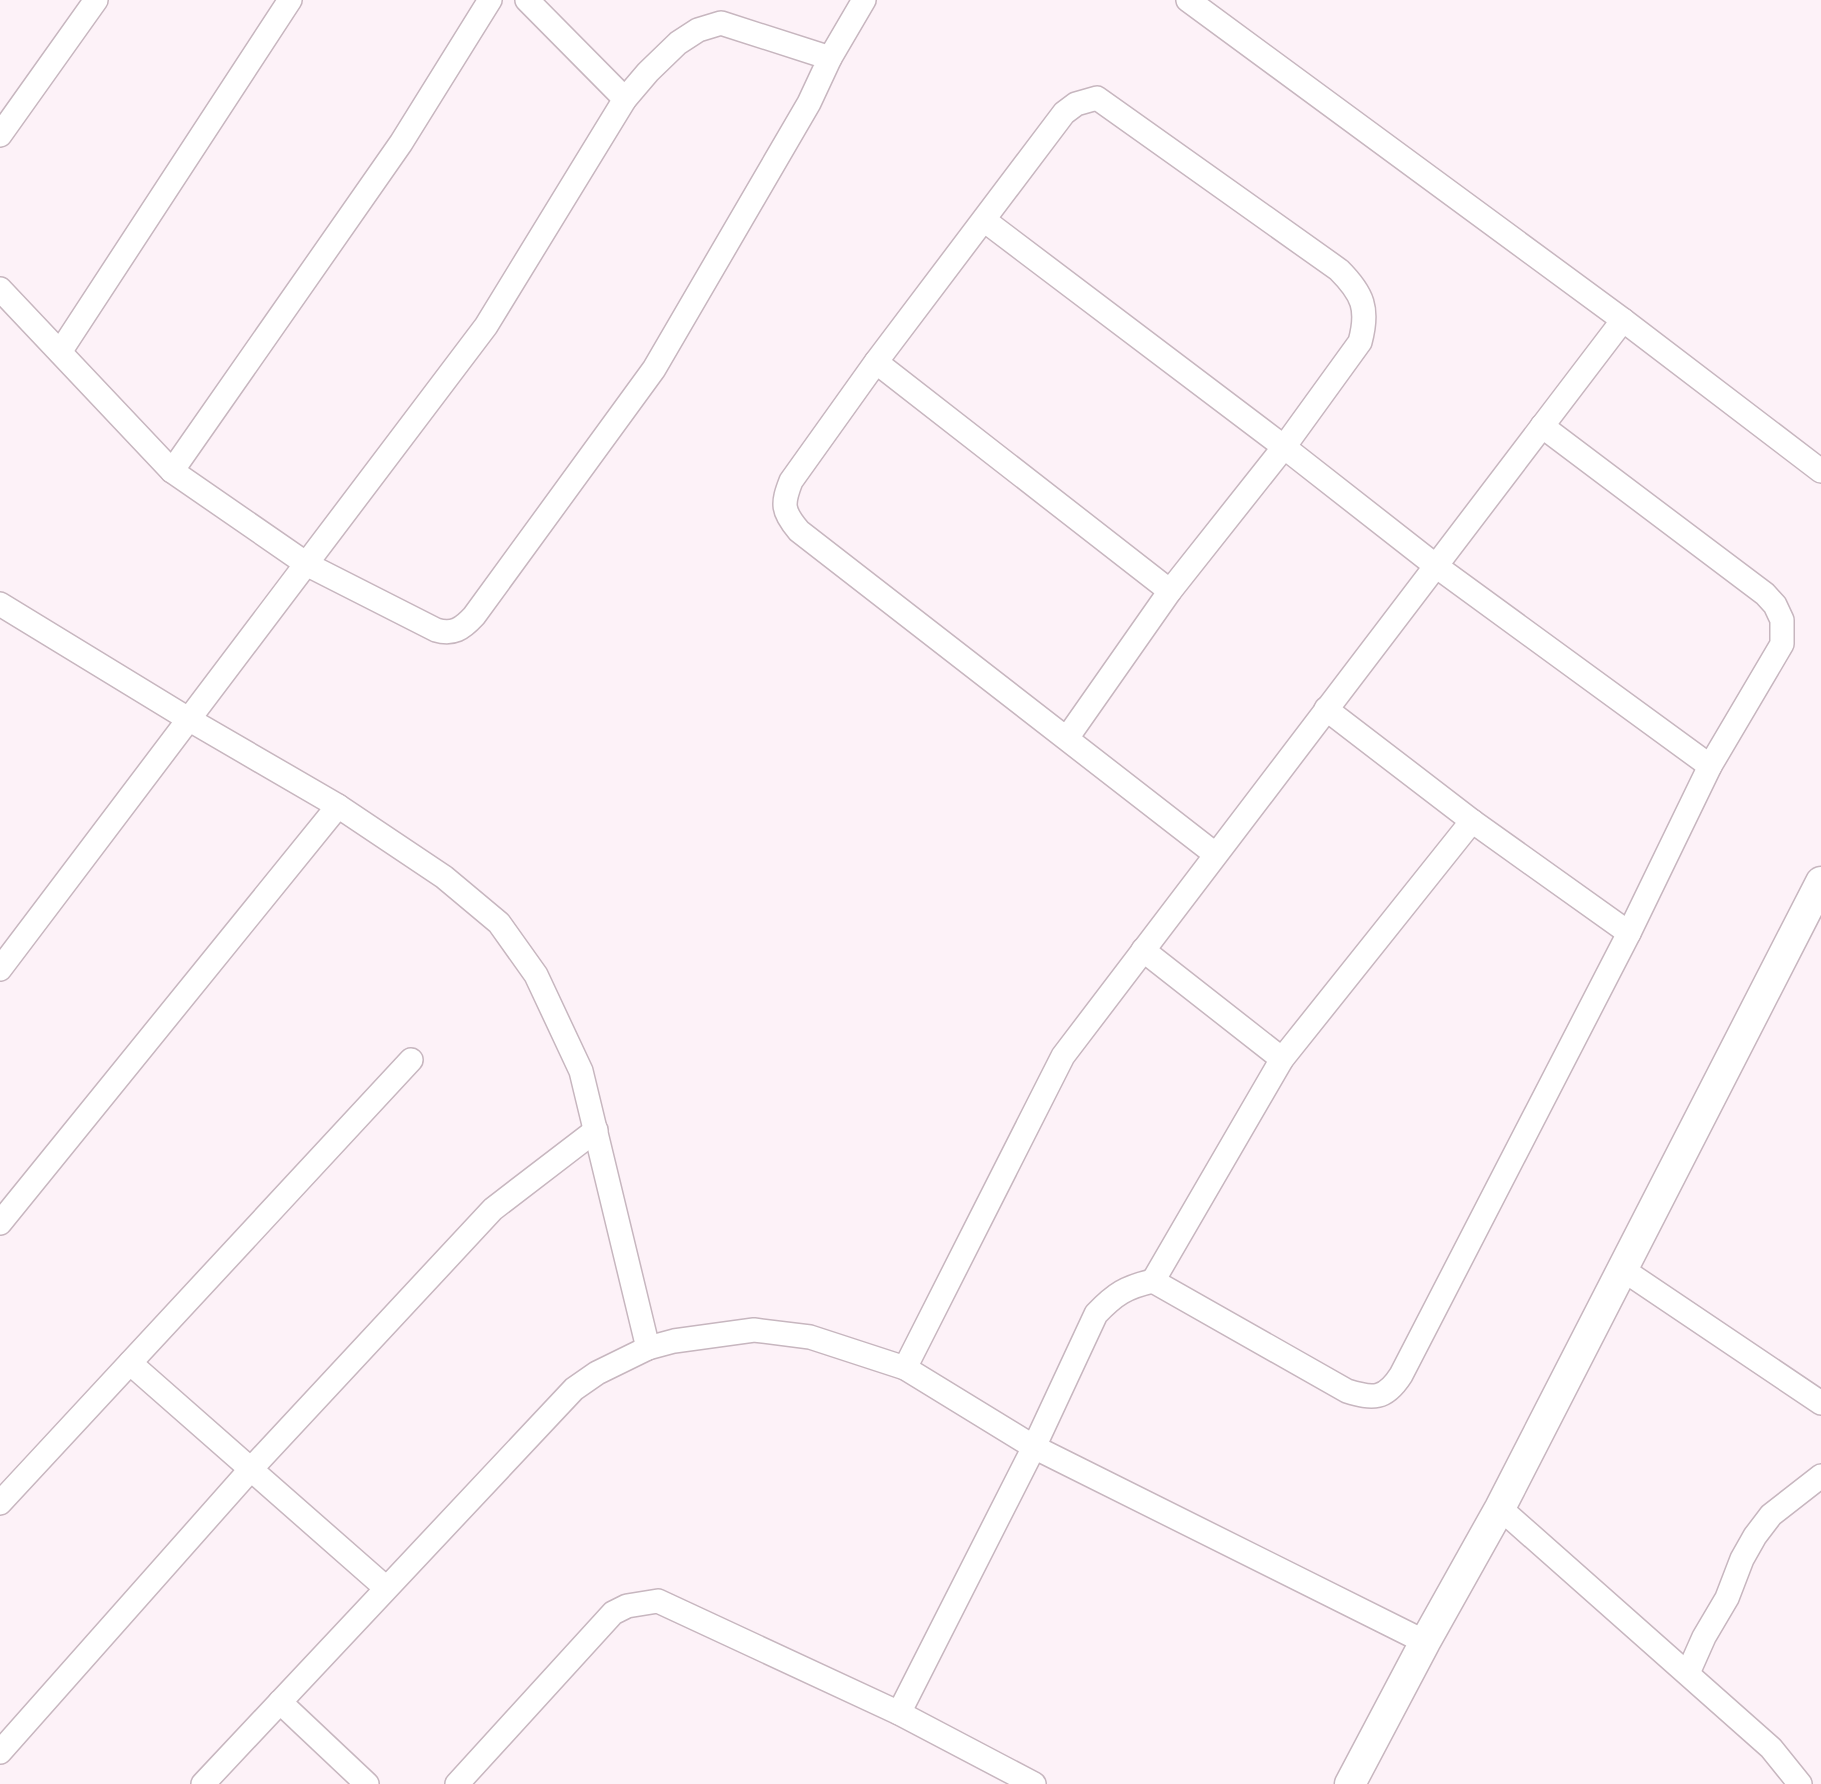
<svg xmlns="http://www.w3.org/2000/svg" width="1821" height="1784" font-family="Helvetica,sans-serif">
<style>
.lines{fill:none;stroke-linecap:round;stroke-linejoin:round}
.minor-casing{stroke:#c7b6bf;stroke-width:26}
.tertiary-casing{stroke:#c7b6bf;stroke-width:33}
.minor{stroke:#fff;stroke-width:23}
.tertiary{stroke:#fff;stroke-width:30}
</style>
<rect width="100%" height="100%" fill="#fdf2f8"/>
<g class="lines">
<g class="minor-casing">
<g id="minor">
<path d="M 527,0 L 625,99"/>
<path d="M 1188,0 L 1623,320 L 1821,471"/>
<path d="M 830,58 L 864,0"/>
<path d="M 0,135 L 96,0"/>
<path d="M 984,220 L 1284,447 L 1436,566 L 1710,766"/>
<path d="M 0,289 L 172,471 L 308,565 L 436,630 C 453,635 462,629 474,616 L 654,369 L 809,103 L 830,58 L 721,23 L 698,30 L 678,43 L 648,72 L 625,99 L 486,326 L 0,969"/>
<path d="M 60,352 L 290,0"/>
<path d="M 876,362 L 1170,591"/>
<path d="M 172,471 L 401,143 L 490,0"/>
<path d="M 0,604 L 190,720 L 338,806 L 444,877 L 499,923 L 536,975 L 581,1071 L 648,1348"/>
<path d="M 1326,709 L 1472,821 L 1629,933"/>
<path d="M 1067,738 L 1170,591 L 1284,447 L 1360,342 C 1369,309 1363,294 1339,270 L 1097,98 L 1076,104 L 1064,113 L 876,362 L 791,481 C 782,504 782,511 799,531 L 1215,854"/>
<path d="M 1472,821 L 1282,1059 L 1153,1281 L 1347,1391 C 1373,1399 1385,1400 1401,1375 L 1629,933 L 1710,766 L 1782,644 L 1782,620 L 1775,605 L 1765,594 L 1542,426"/>
<path d="M 1143,950 L 1282,1059"/>
<path d="M 0,1223 L 338,806"/>
<path d="M 1622,1269 L 1821,1403"/>
<path d="M 130,1363 L 386,1588"/>
<path d="M 905,1368 L 1063,1056 L 1623,320"/>
<path d="M 0,1503 L 411,1060"/>
<path d="M 1500,1508 L 1771,1748 L 1800,1784"/>
<path d="M 1688,1673 L 1704,1637 L 1727,1598 L 1742,1559 L 1755,1536 L 1771,1515 L 1821,1476"/>
<path d="M 280,1702 L 367,1784"/>
<path d="M 899,1713 L 1034,1447 L 1096,1314 C 1115,1294 1126,1287 1153,1281"/>
<path d="M 0,1752 L 251,1469 L 493,1209 L 596,1130"/>
<path d="M 203,1784 L 574,1389 L 597,1373 L 648,1348 L 674,1341 L 754,1330 L 810,1337 L 905,1368 L 1034,1447 L 1425,1642"/>
<path d="M 457,1784 L 613,1613 L 627,1606 L 658,1601 L 899,1713 L 1034,1784"/>
</g>
</g>
<g class="tertiary-casing">
<path id="tertiary" d="M 1350,1784 L 1425,1642 L 1500,1508 L 1821,882"/>
</g>
<use href="#minor" class="minor"/>
<use href="#tertiary" class="tertiary"/>
</g>
</svg>
